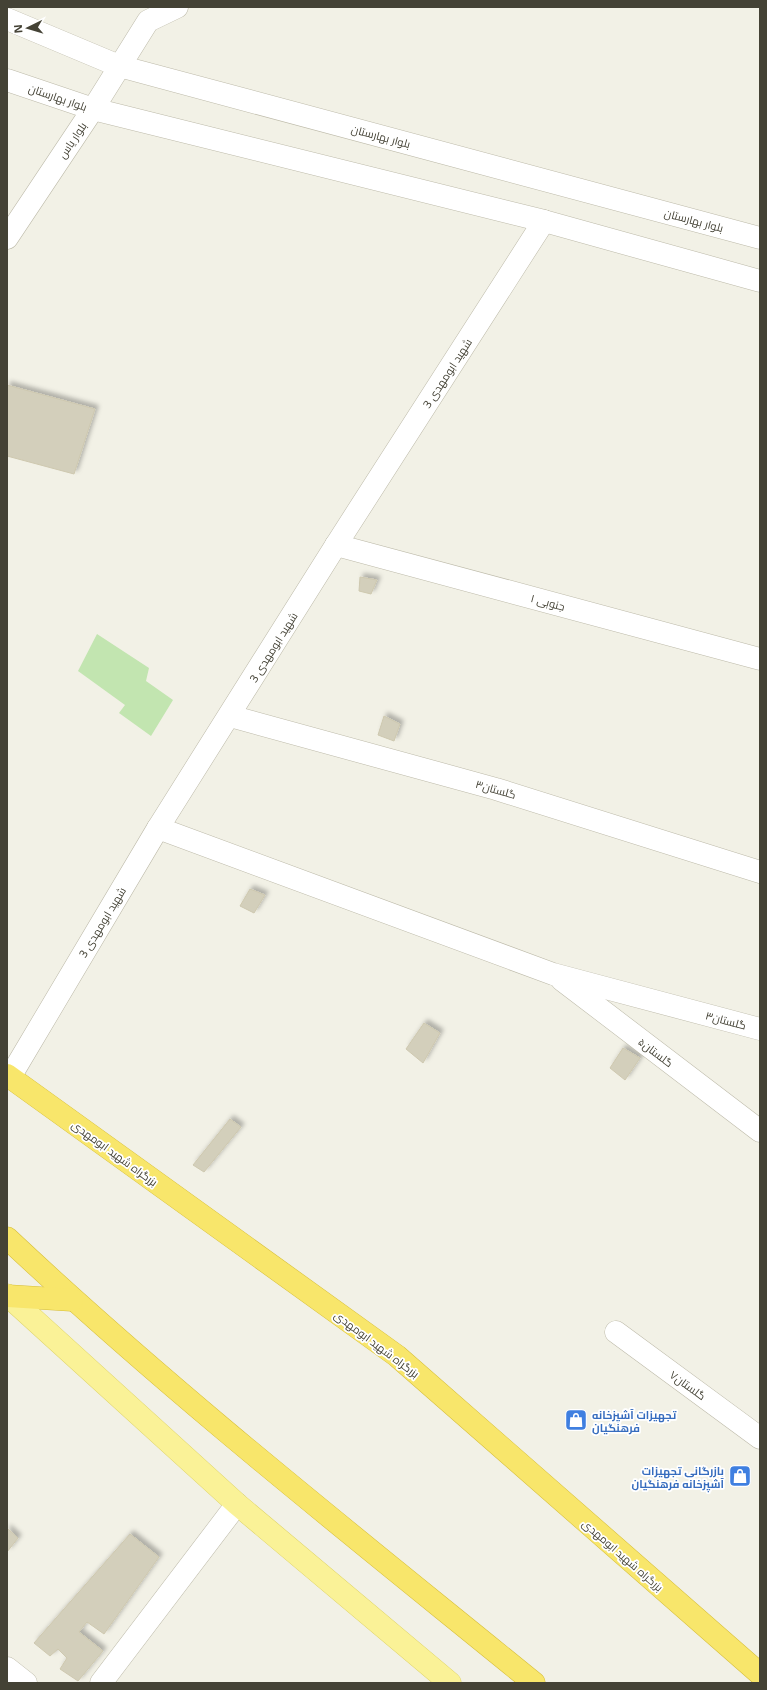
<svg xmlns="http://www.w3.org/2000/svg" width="767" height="1690" font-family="'Noto Sans',Cairo,sans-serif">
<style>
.green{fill:#c2e5b0}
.building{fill:#d3cfbb;stroke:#cec8af;filter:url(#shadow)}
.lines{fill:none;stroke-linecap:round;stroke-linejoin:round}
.minor-casing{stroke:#bdbaa9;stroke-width:23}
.major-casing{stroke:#ded367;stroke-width:23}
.highway-casing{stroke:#d6be3b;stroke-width:23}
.minor{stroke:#fff;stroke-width:22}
.major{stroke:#faf297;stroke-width:22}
.highway{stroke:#f8e66b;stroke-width:22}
.labels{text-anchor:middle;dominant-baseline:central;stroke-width:3.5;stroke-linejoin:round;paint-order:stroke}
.street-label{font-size:11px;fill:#444235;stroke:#fff}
.shop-label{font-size:11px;font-weight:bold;fill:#366cbe;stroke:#fff;text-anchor:start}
</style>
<defs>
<filter id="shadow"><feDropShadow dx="3.5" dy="-3.5" stdDeviation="2" flood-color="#0004"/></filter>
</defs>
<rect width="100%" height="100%" fill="#f2f1e6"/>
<path class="green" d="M 97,634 L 149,668 L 146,681 L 173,700 L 151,736 L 119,713 L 125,705 L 78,671 Z"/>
<g class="building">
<path d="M 7,385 L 95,409 L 74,474 L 7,456 Z"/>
<path d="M 360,577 L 377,580 L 371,594 L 359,591 Z"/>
<path d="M 384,716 L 400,724 L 394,741 L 378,735 Z"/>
<path d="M 250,889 L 265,895 L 254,913 L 240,906 Z"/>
<path d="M 424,1023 L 440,1033 L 423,1063 L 406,1049 Z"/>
<path d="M 623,1048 L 640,1058 L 625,1080 L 610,1068 Z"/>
<path d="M 230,1119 L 241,1127 L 204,1172 L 193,1165 Z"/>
<path d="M 7,1528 L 18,1538 L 7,1552 Z"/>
<path d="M 130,1534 L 159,1557 L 104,1634 L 87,1622 L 79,1632 L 103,1651 L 78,1681 L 60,1669 L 67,1658 L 58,1649 L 50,1656 L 34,1643 Z"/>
</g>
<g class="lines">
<g class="minor-casing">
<g id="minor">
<path d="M 7,19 L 119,66 L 760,238"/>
<path d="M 7,80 L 93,109 L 544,221 L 760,281"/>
<path d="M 7,238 L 93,109 L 148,21 L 177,7"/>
<path d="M 336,545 L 760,659"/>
<path d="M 230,716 L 496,789 L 760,872"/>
<path d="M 158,828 L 553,974 L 760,1029"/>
<path d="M 562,980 L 760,1131"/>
<path d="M 10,1077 L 158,828 L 336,545 L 544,221"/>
<path d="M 616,1332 L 760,1438"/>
<path d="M 7,1668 L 26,1683"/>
<path d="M 101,1683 L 237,1504"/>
</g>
</g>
<g class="major-casing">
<path id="major" d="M 7,1295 L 237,1504 L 450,1683"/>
</g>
<g class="highway-casing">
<g id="highway">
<path d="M 7,1075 L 397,1356 L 760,1674"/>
<path d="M 7,1238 C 174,1395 356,1538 534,1683"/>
<path d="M 8,1296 L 72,1300"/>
</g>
</g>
<use href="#minor" class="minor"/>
<use href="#major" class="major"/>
<use href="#highway" class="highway"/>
</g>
<defs>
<g id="shop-square" transform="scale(1.15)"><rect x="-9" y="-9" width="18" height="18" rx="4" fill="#3f7fe0" stroke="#fff"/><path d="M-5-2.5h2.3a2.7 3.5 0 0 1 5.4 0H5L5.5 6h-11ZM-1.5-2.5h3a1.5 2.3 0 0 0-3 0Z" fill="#fff"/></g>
</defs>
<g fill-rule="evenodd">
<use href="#shop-square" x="576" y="1420"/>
<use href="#shop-square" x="740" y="1476"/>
</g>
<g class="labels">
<g class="street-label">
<text transform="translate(58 97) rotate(19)">بلوار بهارستان</text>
<text transform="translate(381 136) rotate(15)">بلوار بهارستان</text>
<text transform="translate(72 140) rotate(-56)">بلوار یاس</text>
<text transform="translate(694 220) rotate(15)">بلوار بهارستان</text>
<text transform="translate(447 373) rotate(-57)">شهید ابومهدی 3</text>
<text transform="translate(548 602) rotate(15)">جنوبی ۱</text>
<text transform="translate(273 647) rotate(-58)">شهید ابومهدی 3</text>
<text transform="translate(496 789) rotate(16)">گلستان۳</text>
<text transform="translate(102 922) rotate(-59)">شهید ابومهدی 3</text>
<text transform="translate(726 1020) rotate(15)">گلستان۳</text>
<text transform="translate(656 1052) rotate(37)">گلستان۵</text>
<text transform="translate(115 1153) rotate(36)">بزرگراه شهید ابومهدی</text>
<text transform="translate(377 1344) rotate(37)">بزرگراه شهید ابومهدی</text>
<text transform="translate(688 1385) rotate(36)">گلستان۷</text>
<text transform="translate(623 1555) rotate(41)">بزرگراه شهید ابومهدی</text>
</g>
<g class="shop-label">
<text x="592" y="1414">تجهیزات آشپزخانه<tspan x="592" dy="13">فرهنگیان</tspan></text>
<text x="724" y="1470" text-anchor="end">بازرگانی تجهیزات<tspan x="724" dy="13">آشپزخانه فرهنگیان</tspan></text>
</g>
</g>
<rect width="767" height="1690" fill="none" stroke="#444235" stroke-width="16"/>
<g transform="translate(28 28) rotate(265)" stroke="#ffffff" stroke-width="3" paint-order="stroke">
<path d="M0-3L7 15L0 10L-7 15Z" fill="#444235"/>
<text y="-6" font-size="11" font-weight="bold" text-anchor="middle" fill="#444235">N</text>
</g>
</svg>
